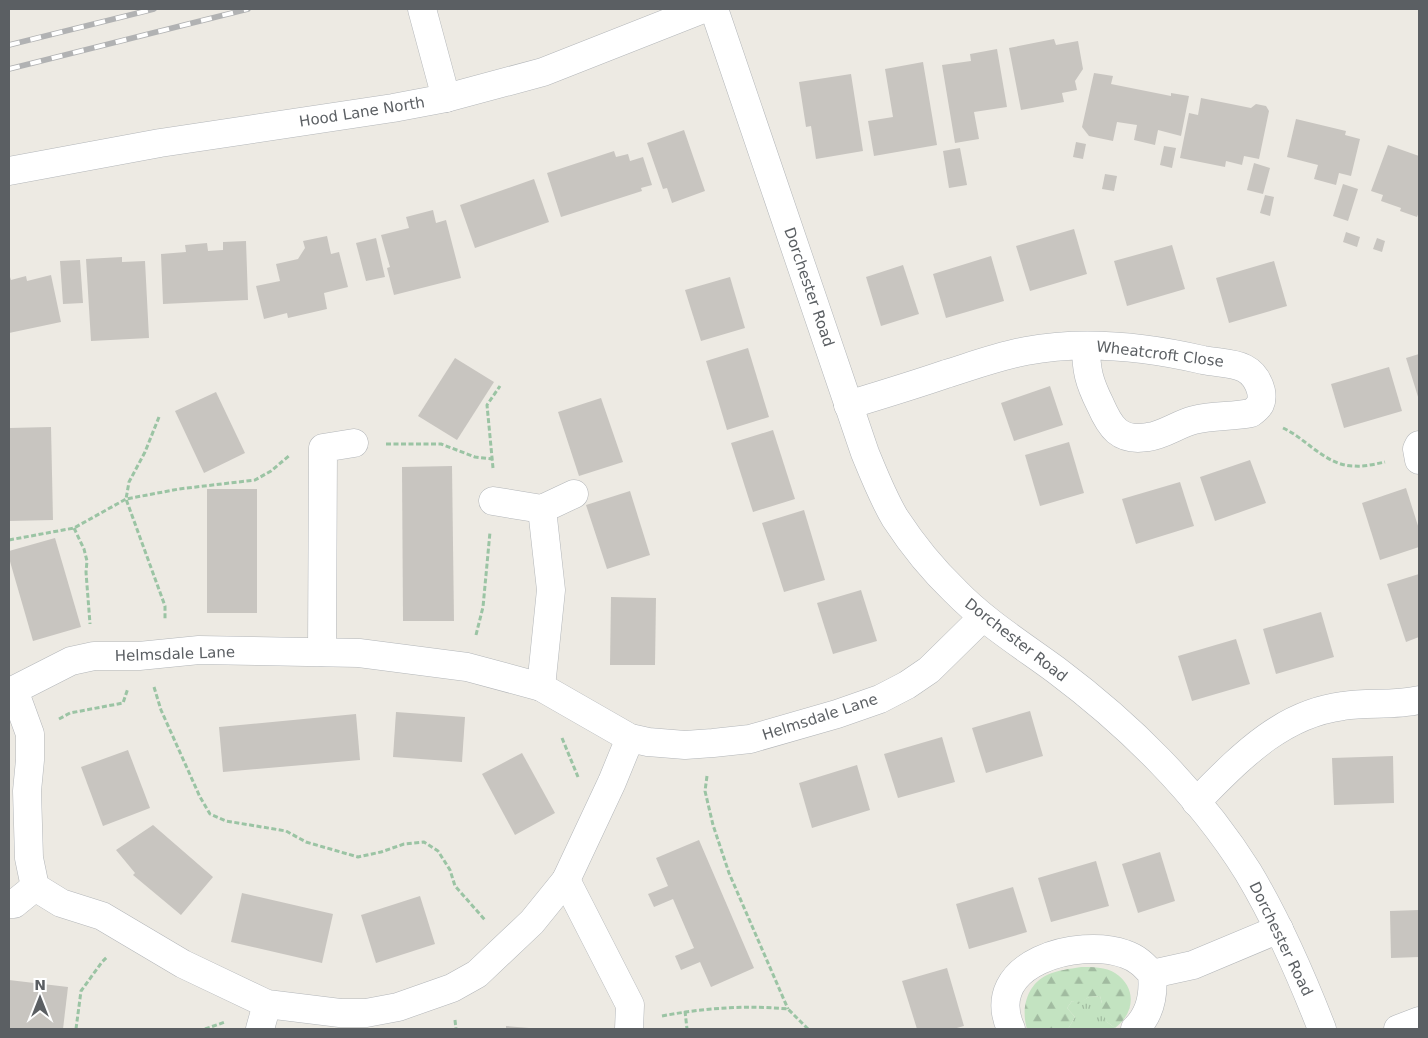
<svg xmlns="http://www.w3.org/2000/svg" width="1428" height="1038" font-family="'DejaVu Sans',sans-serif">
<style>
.grass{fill:url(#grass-tufts)}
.forest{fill:url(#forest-firs)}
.building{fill:#c8c5c0}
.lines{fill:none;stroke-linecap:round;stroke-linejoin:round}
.minor-casing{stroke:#b3b6b9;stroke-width:29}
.path{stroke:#9bc4a4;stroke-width:3;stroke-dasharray:5 2.5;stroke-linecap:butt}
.minor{stroke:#fff;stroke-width:28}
.rail-casing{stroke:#b1b2b3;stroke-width:5.5}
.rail{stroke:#fff;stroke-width:4;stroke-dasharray:11;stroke-linecap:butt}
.labels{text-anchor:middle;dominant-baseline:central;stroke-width:4.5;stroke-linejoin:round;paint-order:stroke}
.street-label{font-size:15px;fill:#5b5f63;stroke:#fff}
</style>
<defs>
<pattern id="grass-tufts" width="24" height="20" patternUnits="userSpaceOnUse" patternTransform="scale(1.25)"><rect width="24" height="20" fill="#c3e3c1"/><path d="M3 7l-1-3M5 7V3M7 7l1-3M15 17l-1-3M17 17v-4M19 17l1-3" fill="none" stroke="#a1bba0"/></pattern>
<pattern id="forest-firs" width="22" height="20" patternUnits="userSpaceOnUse" patternTransform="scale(1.25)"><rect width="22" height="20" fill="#c3e3c1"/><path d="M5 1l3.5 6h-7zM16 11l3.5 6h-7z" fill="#a1bba0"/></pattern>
</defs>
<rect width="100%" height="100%" fill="#edeae3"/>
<path class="grass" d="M 1100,996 L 1107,1022 L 1115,1028 L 1068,1029 L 1075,1017 L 1067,1008 L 1072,1001 L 1078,1003 L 1089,997 Z"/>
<path class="forest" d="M 1081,967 C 1092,967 1106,967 1115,973 C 1138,988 1134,1014 1115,1028 L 1107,1022 L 1100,1007 L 1102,1003 L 1100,996 L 1089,997 L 1078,1004 L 1072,1001 L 1067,1008 L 1075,1017 L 1068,1029 L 1027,1029 C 1021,1010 1026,985 1047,975 C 1058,970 1069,969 1081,967 Z"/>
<g class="building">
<path d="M 1054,39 L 1056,45 L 1078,41 L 1083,69 L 1075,81 L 1077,90 L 1062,93 L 1064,102 L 1021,110 L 1009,48 Z"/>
<path d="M 997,49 L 1007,107 L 974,112 L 979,139 L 955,143 L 942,65 L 971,61 L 970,54 Z"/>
<path d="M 923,62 L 937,145 L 874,156 L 868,121 L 893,117 L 885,69 Z"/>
<path d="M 1094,73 L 1113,76 L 1111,84 L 1171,96 L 1171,93 L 1189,96 L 1181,136 L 1158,130 L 1155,145 L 1134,140 L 1137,125 L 1117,122 L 1113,141 L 1089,136 L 1082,127 Z"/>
<path d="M 851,74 L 863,151 L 816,159 L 811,126 L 806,127 L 799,82 Z"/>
<path d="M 1201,98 L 1251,108 L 1256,104 L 1266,106 L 1269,111 L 1259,159 L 1244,156 L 1242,165 L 1226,161 L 1225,167 L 1180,158 L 1189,113 L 1198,115 Z"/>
<path d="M 1296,119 L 1346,131 L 1345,135 L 1360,139 L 1351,176 L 1339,173 L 1336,185 L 1314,179 L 1318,165 L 1287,157 Z"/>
<path d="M 684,130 L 705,191 L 672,203 L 667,188 L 663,189 L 647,143 Z"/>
<path d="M 1076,142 L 1086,144 L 1083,159 L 1073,157 Z"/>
<path d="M 1388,145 L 1419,156 L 1419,212 L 1417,217 L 1400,211 L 1401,208 L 1381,201 L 1383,195 L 1371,191 Z"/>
<path d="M 1164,146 L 1176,148 L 1172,168 L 1160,165 Z"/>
<path d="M 960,148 L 967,185 L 949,188 L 943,151 Z"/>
<path d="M 614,151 L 616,157 L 628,154 L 630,161 L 643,157 L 652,185 L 641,188 L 642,191 L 561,217 L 547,173 Z"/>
<path d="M 1254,163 L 1270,168 L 1263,194 L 1247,190 Z"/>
<path d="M 1105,174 L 1117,176 L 1114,191 L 1102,189 Z"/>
<path d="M 534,179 L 549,222 L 475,248 L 460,205 Z"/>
<path d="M 1343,184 L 1358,189 L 1348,221 L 1333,216 Z"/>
<path d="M 1265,195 L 1274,197 L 1270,216 L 1260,213 Z"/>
<path d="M 433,210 L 436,223 L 446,220 L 461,278 L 394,295 L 387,268 L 390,267 L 381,235 L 409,228 L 406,217 Z"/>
<path d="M 1074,229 L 1087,274 L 1030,291 L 1016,246 Z"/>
<path d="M 1346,232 L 1360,237 L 1357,247 L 1343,242 Z"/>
<path d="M 327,236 L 331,254 L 339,252 L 348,287 L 324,293 L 327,309 L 288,318 L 287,313 L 264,319 L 256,286 L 280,281 L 276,264 L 298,259 L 305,248 L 303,241 Z"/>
<path d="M 376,238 L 385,277 L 366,281 L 356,243 Z"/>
<path d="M 1377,238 L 1385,241 L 1382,252 L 1373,249 Z"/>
<path d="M 246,241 L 248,300 L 163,304 L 161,254 L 186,252 L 185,245 L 207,243 L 208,251 L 223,250 L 223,242 Z"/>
<path d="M 1172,245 L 1185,289 L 1127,306 L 1114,261 Z"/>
<path d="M 991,256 L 1004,301 L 946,318 L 933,274 Z"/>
<path d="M 122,257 L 122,262 L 145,261 L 149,338 L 91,341 L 86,259 Z"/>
<path d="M 80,260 L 83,303 L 63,304 L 60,261 Z"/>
<path d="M 1274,261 L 1287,306 L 1229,323 L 1216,278 Z"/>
<path d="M 903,265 L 919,314 L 881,326 L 866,277 Z"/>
<path d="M 9,274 L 11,280 L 26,276 L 27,281 L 51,275 L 61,322 L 9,333 Z"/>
<path d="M 730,277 L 745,328 L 701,341 L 685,290 Z"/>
<path d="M 748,348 L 769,417 L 727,430 L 706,361 Z"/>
<path d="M 1419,354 L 1419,400 L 1406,358 Z"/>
<path d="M 455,358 L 494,382 L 457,440 L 418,416 Z"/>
<path d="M 1389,367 L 1402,411 L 1344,428 L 1331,384 Z"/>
<path d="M 1050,386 L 1063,425 L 1014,441 L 1001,403 Z"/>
<path d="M 216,392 L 245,453 L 204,473 L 175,411 Z"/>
<path d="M 601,398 L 623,462 L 579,476 L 558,412 Z"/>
<path d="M 51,427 L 53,520 L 9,521 L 9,428 Z"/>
<path d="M 773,430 L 795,499 L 753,512 L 731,443 Z"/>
<path d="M 1069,442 L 1084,493 L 1040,506 L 1025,455 Z"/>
<path d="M 1250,460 L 1266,503 L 1215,521 L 1200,477 Z"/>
<path d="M 452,466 L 454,621 L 403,621 L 402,467 Z"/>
<path d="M 1180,482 L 1194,526 L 1136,544 L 1122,499 Z"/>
<path d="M 1406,488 L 1419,529 L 1419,547 L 1380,560 L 1362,503 Z"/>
<rect x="207" y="489" width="50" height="124"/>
<path d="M 630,491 L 650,555 L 607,569 L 586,505 Z"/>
<path d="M 804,510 L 825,580 L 784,592 L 762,523 Z"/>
<path d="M 55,538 L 81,627 L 33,641 L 9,558 L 9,551 Z"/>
<path d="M 1419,574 L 1419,637 L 1406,642 L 1387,584 Z"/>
<path d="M 861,590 L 877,641 L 833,654 L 817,603 Z"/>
<path d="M 611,597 L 656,598 L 655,665 L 610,665 Z"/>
<path d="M 1321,612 L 1334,657 L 1276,674 L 1263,629 Z"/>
<path d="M 1236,639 L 1250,684 L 1192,701 L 1178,656 Z"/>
<path d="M 1030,711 L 1043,756 L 986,773 L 972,728 Z"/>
<path d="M 396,712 L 465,717 L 462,762 L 393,757 Z"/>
<path d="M 356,714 L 360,760 L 223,772 L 219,727 Z"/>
<path d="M 942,737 L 955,782 L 898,798 L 884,754 Z"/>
<path d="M 128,750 L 150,808 L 103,826 L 81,767 Z"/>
<path d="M 522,753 L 555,813 L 515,835 L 482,774 Z"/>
<path d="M 1393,756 L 1394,803 L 1334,805 L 1332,758 Z"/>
<path d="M 857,765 L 870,810 L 812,828 L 799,783 Z"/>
<path d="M 153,825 L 213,877 L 181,915 L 133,875 L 135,873 L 116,850 Z"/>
<path d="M 699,840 L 754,968 L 711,987 L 700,962 L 681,970 L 675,956 L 694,948 L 673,899 L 654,907 L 648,894 L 668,886 L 656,858 Z"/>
<path d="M 1160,852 L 1175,901 L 1138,913 L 1122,864 Z"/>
<path d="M 1096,861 L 1109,906 L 1051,922 L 1038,878 Z"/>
<path d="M 1013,887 L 1027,932 L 969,949 L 956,904 Z"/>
<path d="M 242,893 L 333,914 L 322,963 L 231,942 Z"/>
<path d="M 420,896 L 435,944 L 376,963 L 361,915 Z"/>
<path d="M 1419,910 L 1419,957 L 1391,958 L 1390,911 Z"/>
<path d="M 947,968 L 964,1026 L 953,1029 L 917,1029 L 902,981 Z"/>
<path d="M 9,980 L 68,987 L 63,1029 L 9,1029 Z"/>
<path d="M 506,1026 L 529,1028 L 529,1029 L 506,1029 Z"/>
</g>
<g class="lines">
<g class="minor-casing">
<g id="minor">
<path d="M 422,9 L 446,98"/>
<path d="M 714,9 L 865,453 C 874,475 883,498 895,518 C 912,544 933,570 955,591 C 985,622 1022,645 1056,670 C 1092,697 1127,727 1159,760 C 1192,794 1223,832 1248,872 C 1278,922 1301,975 1322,1029"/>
<path d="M 9,171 L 160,143 L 393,108 L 446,98 L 543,72 L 703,9"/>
<path d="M 848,405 C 881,395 914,385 946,374 C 972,366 999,356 1026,351 C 1084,340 1147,347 1203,360 C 1227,365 1253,360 1261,391 C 1263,402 1260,407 1251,413 C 1232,417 1213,415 1194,420 C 1178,424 1164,435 1148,437 C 1119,442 1110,427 1100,404 C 1089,382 1086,370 1086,346"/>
<path d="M 1419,445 L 1417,449 L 1419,460"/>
<path d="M 493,501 L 542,509 L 574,494"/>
<path d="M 322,652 L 323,448 L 354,443"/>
<path d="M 541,687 L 551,590 L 542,509"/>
<path d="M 630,738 L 612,782 L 566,880 L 532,922 L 477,974 L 452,988 L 398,1007 L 366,1013 L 340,1013 L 267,1004 L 183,964 L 102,916 L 61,903 L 35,887 L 29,858 L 27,791 L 30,760 L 30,734 L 14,690 L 71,661 L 94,656 L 139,656 L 199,650 L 359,653 L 467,667 L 541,687 L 630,738 L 648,742 L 685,745 L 713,743 L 750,739 L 837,714 L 880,699 L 907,685 L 929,670 L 983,617"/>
<path d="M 1196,802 C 1239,759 1280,714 1343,706 C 1368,702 1394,706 1419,700"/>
<path d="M 566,880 L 630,1005 L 629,1029"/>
<path d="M 9,904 L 14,904 L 35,887"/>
<path d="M 1152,974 L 1193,965 L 1279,929"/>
<path d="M 260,1029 L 267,1004"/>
<path d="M 1011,1029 C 981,963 1079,937 1125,954 C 1137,958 1144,965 1152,974 C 1154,994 1151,1014 1135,1029"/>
<path d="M 1398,1029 L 1419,1021"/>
</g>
</g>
<g class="path">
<path d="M 159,417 L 145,452 L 129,482 L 126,499 L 165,606 L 165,620"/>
<path d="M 1283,428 C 1307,439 1326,466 1354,466 C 1364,467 1375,464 1385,462"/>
<path d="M 386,444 L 441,444 L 475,457 L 493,459"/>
<path d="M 493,468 L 487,405 L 500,386"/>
<path d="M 74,528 L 84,549 L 87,561 L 86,572 L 90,624"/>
<path d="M 9,540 L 74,528 L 126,499 L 179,489 L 255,480 L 271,471 L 290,455"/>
<path d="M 476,635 L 483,607 L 490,532"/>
<path d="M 154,687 L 161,710 L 200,797 L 210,814 L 226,821 L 286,831 L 306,842 L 358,857 L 381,852 L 404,844 L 424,842 L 438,851 L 450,870 L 455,886 L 485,920"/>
<path d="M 59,719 L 70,713 L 123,703 L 128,688"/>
<path d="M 562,738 L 578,777"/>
<path d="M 707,776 L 705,791 L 713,825 L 729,873 L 788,1009"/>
<path d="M 685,1011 L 687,1029"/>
<path d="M 662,1016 C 704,1008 746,1005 788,1009 L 808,1029"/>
<path d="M 455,1020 L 456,1029"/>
<path d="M 76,1029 L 81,991 L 102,962 L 107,957"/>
<path d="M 205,1029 L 225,1022"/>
</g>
<use href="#minor" class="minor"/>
<g class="rail-casing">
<g id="rail">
<path d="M 9,45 L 154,9"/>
<path d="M 9,69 L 248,9"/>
</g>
</g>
<use href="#rail" class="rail"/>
</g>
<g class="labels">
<g class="street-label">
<text transform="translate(362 112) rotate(-9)">Hood Lane North</text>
<text transform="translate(809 287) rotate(71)">Dorchester Road</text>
<text transform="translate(1160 354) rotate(7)">Wheatcroft Close</text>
<text transform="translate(1016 640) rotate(38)">Dorchester Road</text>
<text transform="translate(175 654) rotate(-2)">Helmsdale Lane</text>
<text transform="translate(820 717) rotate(-18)">Helmsdale Lane</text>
<text transform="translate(1281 939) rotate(64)">Dorchester Road</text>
</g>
</g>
<rect width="1428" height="1038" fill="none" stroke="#5b5f63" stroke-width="20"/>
<g transform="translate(40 998)" stroke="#ffffff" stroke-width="4" paint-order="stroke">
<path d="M0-4L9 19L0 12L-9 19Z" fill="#5b5f63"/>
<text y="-8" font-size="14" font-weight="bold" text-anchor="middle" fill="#5b5f63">N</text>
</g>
</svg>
